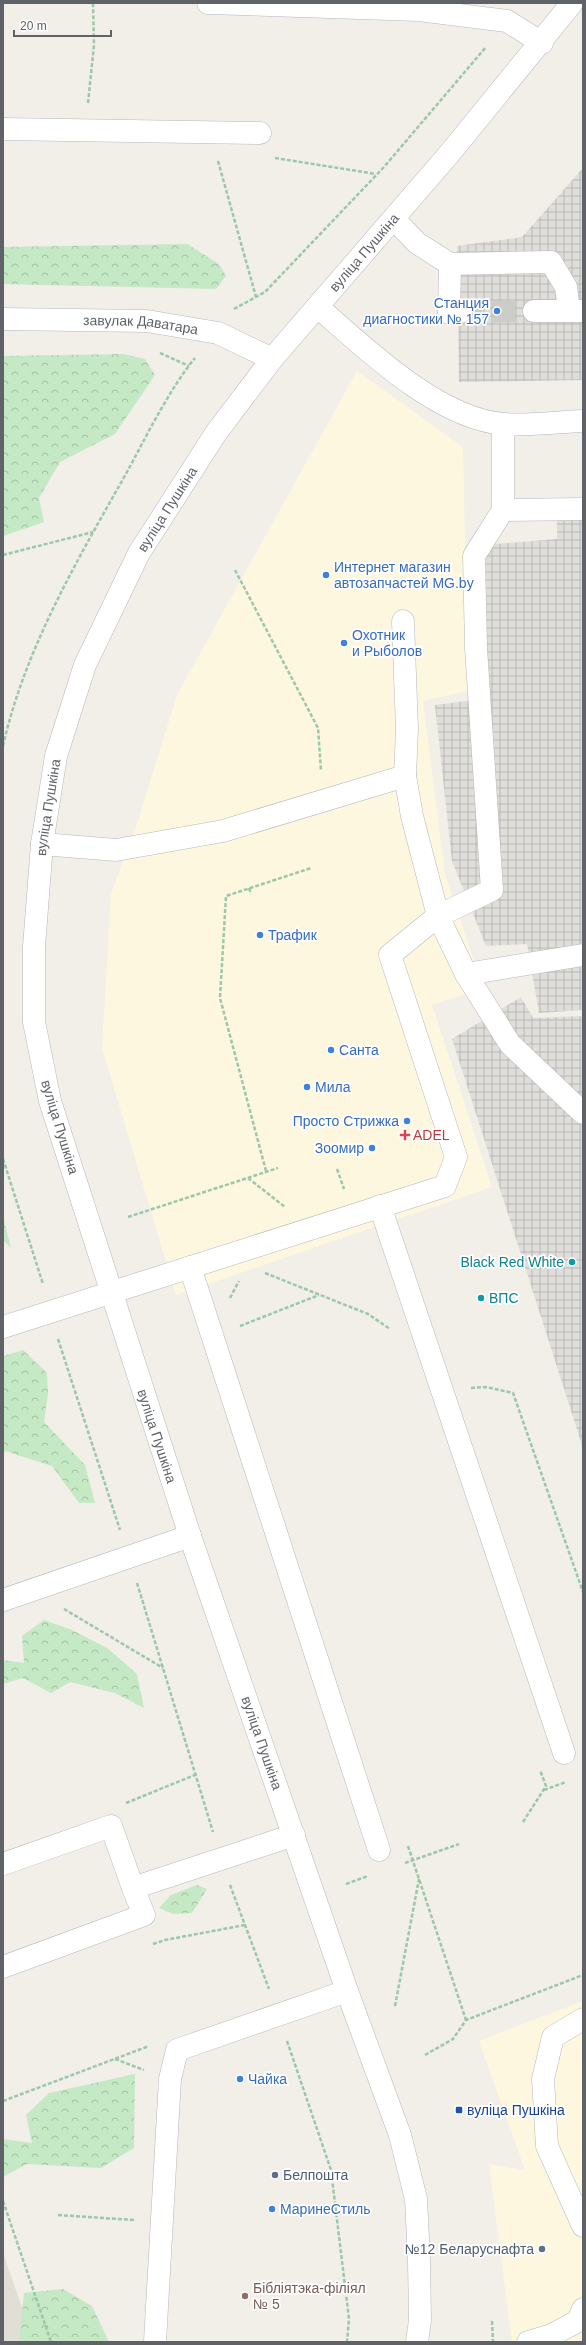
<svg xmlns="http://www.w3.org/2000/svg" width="586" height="2345" font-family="Helvetica,sans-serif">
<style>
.commercial{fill:#fef7e0}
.industrial{fill:url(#industrial-grid)}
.education{fill:#e1ded6}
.forest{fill:url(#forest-crowns)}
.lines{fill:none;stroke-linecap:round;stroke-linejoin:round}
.minor-tunnel{stroke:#ccccc8;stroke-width:22;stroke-dasharray:22 11;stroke-linecap:butt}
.minor-casing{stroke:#b5b8bc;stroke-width:23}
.path{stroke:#9cc7a9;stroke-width:2.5;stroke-dasharray:4 2;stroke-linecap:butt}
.minor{stroke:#fff;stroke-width:22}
.shop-dot{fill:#3f7fe0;stroke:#fff;stroke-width:1.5}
.health-dot{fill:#e0444e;stroke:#fff;stroke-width:1.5}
.culture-dot{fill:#0f9aa8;stroke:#fff;stroke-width:1.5}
.transit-dot{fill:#1a4fb4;stroke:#fff;stroke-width:1.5}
.service-dot{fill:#5c6f8a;stroke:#fff;stroke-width:1.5}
.education-dot{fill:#8d6e63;stroke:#fff;stroke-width:1.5}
.labels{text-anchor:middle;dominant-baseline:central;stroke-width:3.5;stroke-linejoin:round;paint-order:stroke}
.street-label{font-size:14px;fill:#5f6368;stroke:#fff}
.shop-label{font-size:14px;fill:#366cbe;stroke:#fff;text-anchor:start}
.health-label{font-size:14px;fill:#be3a42;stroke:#fff;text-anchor:start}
.culture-label{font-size:14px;fill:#0d838f;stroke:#fff;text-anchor:end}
.transit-label{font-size:14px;fill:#164399;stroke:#fff;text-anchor:start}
.service-label{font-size:14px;fill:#4e5e75;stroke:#fff;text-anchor:start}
.education-label{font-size:14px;fill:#785e54;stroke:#fff;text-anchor:start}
</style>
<defs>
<pattern id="industrial-grid" width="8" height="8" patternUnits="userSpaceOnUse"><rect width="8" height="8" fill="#e0deda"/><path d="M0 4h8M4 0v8" fill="none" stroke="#b9b8b5"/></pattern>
<pattern id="forest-crowns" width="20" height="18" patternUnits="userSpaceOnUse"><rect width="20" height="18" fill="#c5e8c5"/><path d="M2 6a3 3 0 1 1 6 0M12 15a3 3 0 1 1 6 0" fill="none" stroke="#a3c0a4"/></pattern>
</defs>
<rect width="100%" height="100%" fill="#f1efe8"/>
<g class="commercial">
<path d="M 357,371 L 463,447 L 468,691 L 423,701 L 445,874 L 483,988 L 432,1005 L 492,1187 L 176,1295 L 102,1048 L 111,894 L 136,827 L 177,695 Z"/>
<path d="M 583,2001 L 583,2342 L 512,2342 L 489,2164 L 525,2170 L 479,2041 Z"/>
</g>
<g class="industrial">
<path d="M 583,168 L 583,380 L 459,382 L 457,246 L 522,237 Z"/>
<path d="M 583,514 L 583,1010 L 539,1013 L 527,944 L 486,946 L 452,861 L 435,705 L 489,698 L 482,545 L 557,539 L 557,515 Z"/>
<path d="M 521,997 L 533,1018 L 583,1016 L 583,1448 L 452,1039 Z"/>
</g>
<path class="education" d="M 3,2253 L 34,2342 L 3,2342 Z"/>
<g class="forest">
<path d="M 187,244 L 219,264 L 226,276 L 216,289 L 3,284 L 3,247 Z"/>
<path d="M 124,354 L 145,359 L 155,375 L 115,434 L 60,462 L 39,498 L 44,522 L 3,536 L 3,356 Z"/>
<path d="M 3,1217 L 11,1248 L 3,1240 Z"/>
<path d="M 23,1350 L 47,1373 L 48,1393 L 44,1422 L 85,1465 L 95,1503 L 79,1503 L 52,1466 L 5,1451 L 3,1457 L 3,1356 Z"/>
<path d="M 44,1620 L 72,1630 L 107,1648 L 137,1674 L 144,1708 L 115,1693 L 70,1682 L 51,1693 L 23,1678 L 3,1684 L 3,1660 L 24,1663 L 22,1636 Z"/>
<path d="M 197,1885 L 207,1889 L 192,1913 L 173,1914 L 159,1908 L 171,1895 Z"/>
<path d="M 135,2074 L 134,2148 L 101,2168 L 27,2164 L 3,2177 L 3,2139 L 32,2143 L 26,2115 L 49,2093 Z"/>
<path d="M 63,2289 L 92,2306 L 109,2342 L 19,2342 L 24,2293 Z"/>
</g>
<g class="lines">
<path class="minor-tunnel" d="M 460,312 L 534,311"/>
<g class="minor-casing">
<g id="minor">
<path d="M 208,3 L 419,10 L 507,21 L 542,43"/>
<path d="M 3,129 L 260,133"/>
<path d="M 394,219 L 417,243 L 450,264 L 551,262 L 566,287 L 569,310"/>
<path d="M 450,264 L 449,313 L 460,312"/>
<path d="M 318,307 C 366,349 438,419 504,424 C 529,426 557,422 583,421"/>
<path d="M 534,311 L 583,311"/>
<path id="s1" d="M 3,319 L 147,321 L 218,333 L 272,359"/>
<path d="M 503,510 L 583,509"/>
<path d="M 403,621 L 407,729 L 405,776 L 412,816 L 438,916 L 466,974 L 510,1044 L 583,1113"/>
<path d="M 42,844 L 116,850 L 223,831 L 405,776"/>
<path d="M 466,974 L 583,955"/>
<path d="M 380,1206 L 564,1753"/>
<path d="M 190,1267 L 379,1850"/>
<path d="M 3,1327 L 445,1186 L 456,1157 L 390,955 L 438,916 L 492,890 L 476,648 L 474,556 L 503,510 L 503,424"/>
<path d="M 3,1600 L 190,1536"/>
<path d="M 3,1864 L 111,1826 L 133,1888"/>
<path d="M 3,1967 L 144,1915 L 133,1888 L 294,1835"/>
<path d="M 583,2019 L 553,2037 L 543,2079 L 547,2146 L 583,2226"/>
<path d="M 155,2342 L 170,2079 L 177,2050 L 347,1991"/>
<path id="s2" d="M 417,2342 L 420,2320 L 419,2260 L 416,2199 L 400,2135 L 347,1991 L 190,1536 L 50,1101 L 34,1022 L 34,947 L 42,844 L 56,756 L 85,665 L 139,553 L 216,433 L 272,359 L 450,153 L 572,3"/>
<path d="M 528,2342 L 552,2335 L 578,2321 L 583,2309"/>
</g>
</g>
<g class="path">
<path d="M 88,103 L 94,45 L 93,3"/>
<path d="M 275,158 L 376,174"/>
<path d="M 218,161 L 256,297"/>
<path d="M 234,309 L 265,292 L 384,167 L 486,47"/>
<path d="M 160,353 L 189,366"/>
<path d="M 3,555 L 93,532"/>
<path d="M 235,570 L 318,728 L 321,771"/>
<path d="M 3,746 C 25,648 78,559 127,472 C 146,437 170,388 195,358"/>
<path d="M 249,888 L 251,894"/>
<path d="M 3,1159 L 43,1284"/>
<path d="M 337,1169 L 344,1189"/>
<path d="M 266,1171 L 220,998 L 226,896 L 311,868"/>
<path d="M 248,1178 L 285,1207"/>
<path d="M 128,1217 L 278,1168"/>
<path d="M 265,1273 L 368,1314 L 390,1329"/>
<path d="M 230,1298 L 239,1281"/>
<path d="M 240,1326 L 319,1295"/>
<path d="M 58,1339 L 120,1530"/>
<path d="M 471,1388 L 486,1387 L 513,1393 L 583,1592"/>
<path d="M 137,1583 L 213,1832"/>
<path d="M 64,1609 L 163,1668"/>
<path d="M 544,1790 L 566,1782"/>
<path d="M 126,1803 L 195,1775"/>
<path d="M 523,1822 L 546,1786 L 540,1770"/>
<path d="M 408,1846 L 466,2020"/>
<path d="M 405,1863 L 459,1844"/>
<path d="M 346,1884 L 368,1876"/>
<path d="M 230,1885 L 269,1989"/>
<path d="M 153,1944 L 165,1940 L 245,1925"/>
<path d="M 395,2006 L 419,1879"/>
<path d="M 287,2041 L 331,2170 L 349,2319 L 347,2342"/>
<path d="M 425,2055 L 453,2039 L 466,2020 L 583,1975"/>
<path d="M 115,2059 L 144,2070"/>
<path d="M 3,2101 L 149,2046"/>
<path d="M 3,2201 L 51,2342"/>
<path d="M 58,2215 L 134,2220"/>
<path d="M 492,2321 L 493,2342"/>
</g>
<use href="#minor" class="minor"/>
</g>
<g class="shop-dot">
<circle cx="497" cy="311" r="4"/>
<circle cx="326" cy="575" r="4"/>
<circle cx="344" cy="643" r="4"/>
<circle cx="260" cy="935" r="4"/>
<circle cx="331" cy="1050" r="4"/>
<circle cx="307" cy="1087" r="4"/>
<circle cx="407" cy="1121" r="4"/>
<circle cx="372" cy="1148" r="4"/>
<circle cx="240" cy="2079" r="4"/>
<circle cx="272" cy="2209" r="4"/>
</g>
<path class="health-dot" d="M403 1129h4v4h4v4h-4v4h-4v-4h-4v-4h4z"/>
<g class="culture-dot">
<circle cx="572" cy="1262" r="4"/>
<circle cx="481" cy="1298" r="4"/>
</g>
<rect class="transit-dot" x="455" y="2106" width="8" height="8" rx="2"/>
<g class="service-dot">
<circle cx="275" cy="2175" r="4"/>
<circle cx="542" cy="2249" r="4"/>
</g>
<circle class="education-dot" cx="245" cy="2296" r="4"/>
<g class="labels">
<g class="street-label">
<text stroke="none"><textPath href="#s2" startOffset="2245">вуліца Пушкіна</textPath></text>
<text stroke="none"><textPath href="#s1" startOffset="138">завулак Даватара</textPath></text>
<text stroke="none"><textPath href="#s2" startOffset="1921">вуліца Пушкіна</textPath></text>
<text stroke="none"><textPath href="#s2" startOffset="1597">вуліца Пушкіна</textPath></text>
<text transform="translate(60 1127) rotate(73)">вуліца Пушкіна</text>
<text transform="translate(157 1436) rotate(72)">вуліца Пушкіна</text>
<text transform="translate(262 1743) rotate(71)">вуліца Пушкіна</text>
</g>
<g class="shop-label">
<text x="489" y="303" text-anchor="end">Станция<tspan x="489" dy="16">диагностики № 157</tspan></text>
<text x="334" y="567">Интернет магазин<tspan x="334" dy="16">автозапчастей MG.by</tspan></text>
<text x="352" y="635">Охотник<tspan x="352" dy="16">и Рыболов</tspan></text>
<text x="268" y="935">Трафик</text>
<text x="339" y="1050">Санта</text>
<text x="315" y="1087">Мила</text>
<text x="399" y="1121" text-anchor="end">Просто Стрижка</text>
<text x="364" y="1148" text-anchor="end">Зоомир</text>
<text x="248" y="2079">Чайка</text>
<text x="280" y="2209">МаринеСтиль</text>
</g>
<g class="health-label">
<text x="413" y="1135">ADEL</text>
</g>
<g class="culture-label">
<text x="564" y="1262">Black Red White</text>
<text x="489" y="1298" text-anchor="start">ВПС</text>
</g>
<g class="transit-label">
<text x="467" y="2110">вуліца Пушкіна</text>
</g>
<g class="service-label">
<text x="283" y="2175">Белпошта</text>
<text x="534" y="2249" text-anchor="end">№12 Беларуснафта</text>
</g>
<g class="education-label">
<text x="253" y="2288">Бібліятэка-філіял<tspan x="253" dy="16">№ 5</tspan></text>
</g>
</g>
<rect width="586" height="2345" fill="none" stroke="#5f6368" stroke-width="8"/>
<path d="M14 30v6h97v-6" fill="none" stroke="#5f6368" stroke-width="2"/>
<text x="20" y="30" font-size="12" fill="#5f6368" stroke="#ffffff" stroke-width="3" paint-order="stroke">20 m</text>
</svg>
